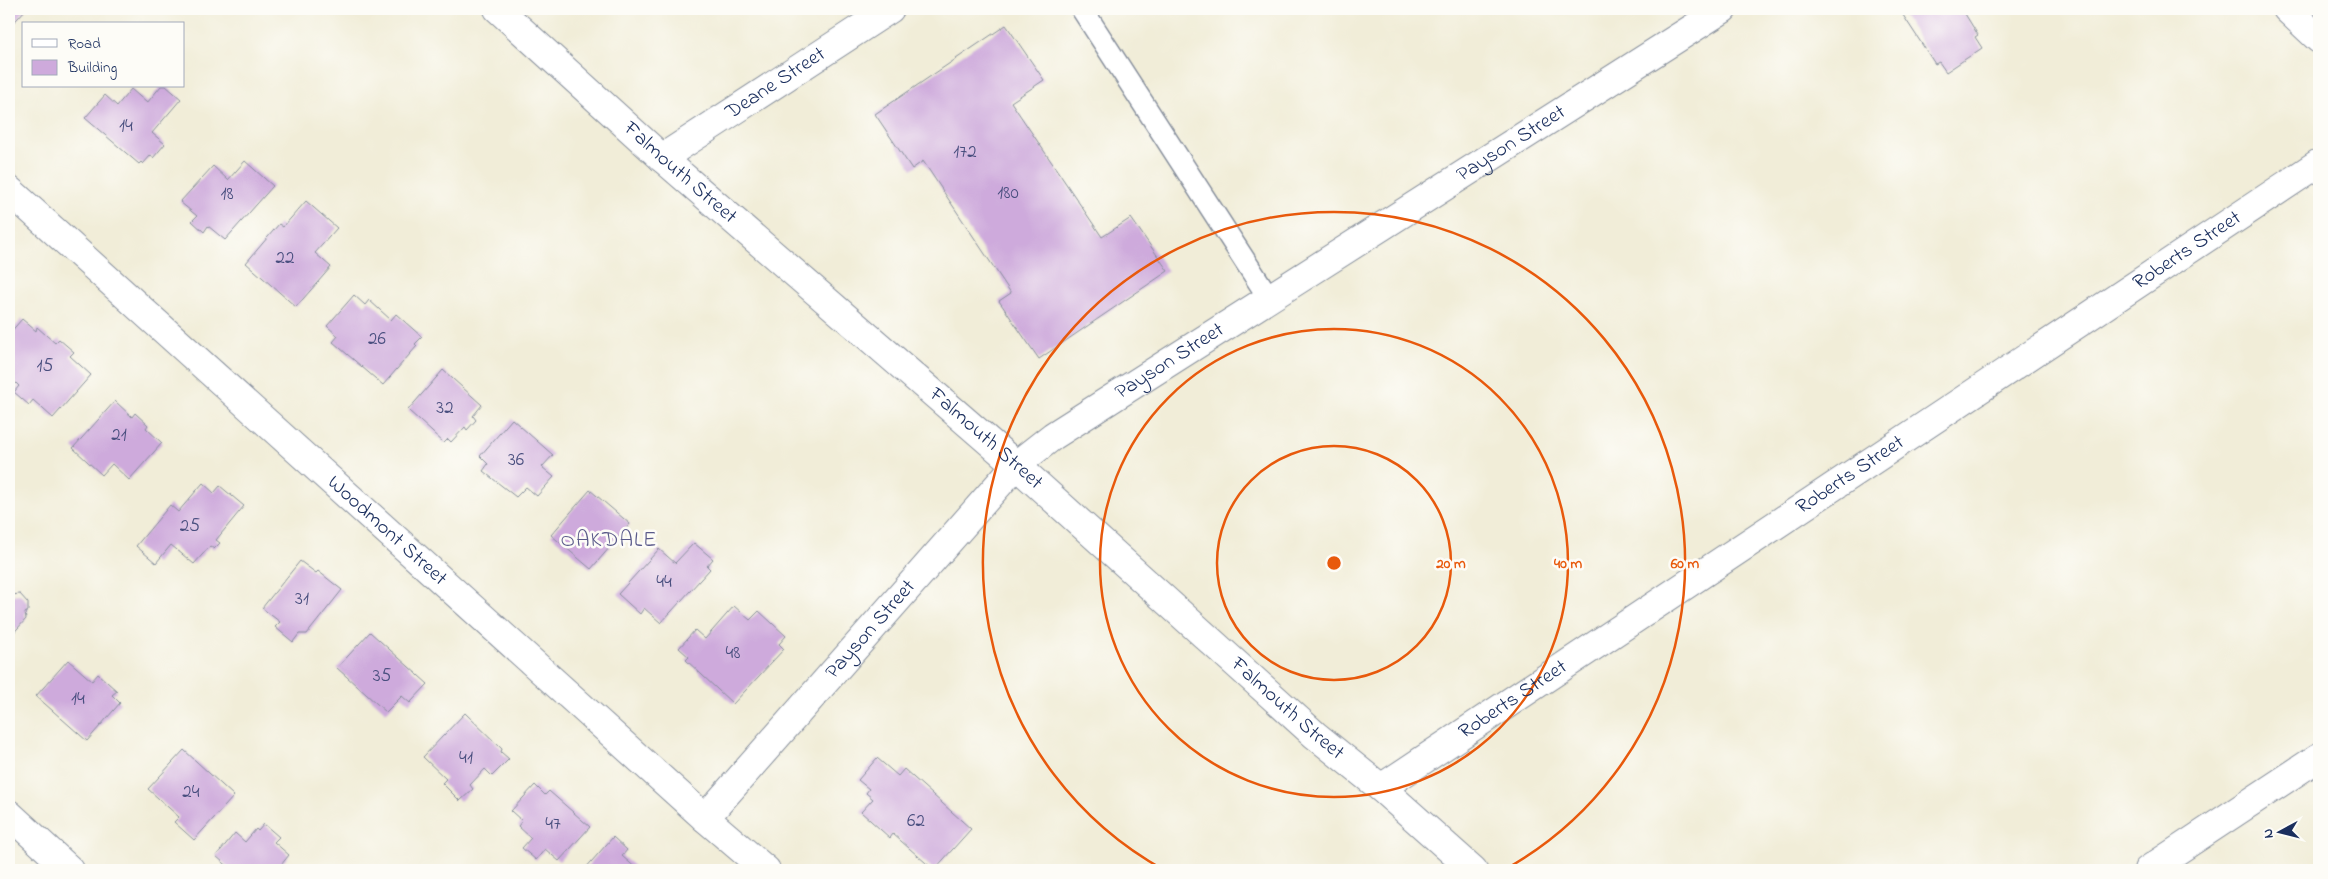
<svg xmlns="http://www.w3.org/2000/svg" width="2328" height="879" font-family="'Indie Flower',sans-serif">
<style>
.building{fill:#ceaadc}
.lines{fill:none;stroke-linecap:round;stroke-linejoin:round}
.service-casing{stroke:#868e9b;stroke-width:24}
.minor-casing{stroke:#868e9b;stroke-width:30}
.secondary-casing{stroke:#868e9b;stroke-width:30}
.service{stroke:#fff;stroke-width:21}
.minor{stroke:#fff;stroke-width:28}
.secondary{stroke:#fff;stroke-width:28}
.ring{fill:none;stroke:#e8590c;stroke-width:2.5}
.labels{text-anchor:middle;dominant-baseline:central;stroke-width:5;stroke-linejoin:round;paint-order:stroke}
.number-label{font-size:19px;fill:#484e7e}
.street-label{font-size:21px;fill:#1b2f5e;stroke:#fdfcf7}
.neighbourhood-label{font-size:22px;letter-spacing:1px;fill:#5a5a8a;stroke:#fdfcf7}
.centre{fill:#e8590c;stroke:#fdfcf7;stroke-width:2.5}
.ring-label{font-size:15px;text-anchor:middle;font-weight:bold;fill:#e8590c;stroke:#fdfcf7;stroke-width:5;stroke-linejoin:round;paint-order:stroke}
</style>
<rect width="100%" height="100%" fill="#fdfcf7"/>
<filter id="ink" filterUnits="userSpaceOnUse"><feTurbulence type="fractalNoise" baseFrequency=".02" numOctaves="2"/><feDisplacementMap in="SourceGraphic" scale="10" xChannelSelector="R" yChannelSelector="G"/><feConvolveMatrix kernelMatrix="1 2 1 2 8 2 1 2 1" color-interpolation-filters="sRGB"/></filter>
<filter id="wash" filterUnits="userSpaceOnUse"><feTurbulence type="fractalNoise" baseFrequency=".0096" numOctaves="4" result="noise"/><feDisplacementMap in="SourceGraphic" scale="20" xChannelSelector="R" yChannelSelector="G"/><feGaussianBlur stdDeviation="1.12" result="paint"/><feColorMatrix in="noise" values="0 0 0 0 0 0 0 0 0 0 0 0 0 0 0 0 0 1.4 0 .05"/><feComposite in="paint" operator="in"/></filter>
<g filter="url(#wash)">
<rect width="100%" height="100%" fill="#f1edd8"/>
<g id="blocks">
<g class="building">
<path d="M 9,9 L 26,9 L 9,28 Z"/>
<path d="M 1899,9 L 1962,9 L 1978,35 L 1975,37 L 1982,48 L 1946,72 L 1939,62 L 1935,64 Z"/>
<path d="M 1006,25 L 1044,80 L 1011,102 L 1102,237 L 1131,218 L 1168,271 L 1039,359 L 999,301 L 1011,293 L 923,161 L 912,169 L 875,114 Z"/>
<path d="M 161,86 L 166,86 L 181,99 L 152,133 L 165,144 L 153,158 L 151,155 L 143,164 L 141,162 L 139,164 L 85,118 L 105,95 L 117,106 L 131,89 L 147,103 Z"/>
<path d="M 245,161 L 273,186 L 225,240 L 208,226 L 204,232 L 192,221 L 197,216 L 180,202 L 213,166 L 228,180 Z"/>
<path d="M 306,201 L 337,228 L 315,253 L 331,267 L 296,307 L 246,263 L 279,224 L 283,227 Z"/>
<path d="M 354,295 L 365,305 L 369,300 L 391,320 L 396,314 L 422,337 L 415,344 L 417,346 L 383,385 L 333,342 L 338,336 L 327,326 Z"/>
<path d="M 22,319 L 36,331 L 37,327 L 55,343 L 59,339 L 74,352 L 70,356 L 91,375 L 53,418 L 33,400 L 29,405 L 14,392 L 19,386 L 9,376 L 9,334 Z"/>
<path d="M 443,370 L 482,405 L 473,416 L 476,420 L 467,430 L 465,427 L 451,442 L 448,439 L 444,443 L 408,410 Z"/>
<path d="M 115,401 L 132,417 L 135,413 L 148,425 L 146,428 L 162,443 L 129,480 L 112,464 L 102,475 L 73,448 Z"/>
<path d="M 512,419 L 553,455 L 542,467 L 554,477 L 537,496 L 526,487 L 516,497 L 483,471 L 488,464 L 480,456 Z"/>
<path d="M 203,483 L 214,493 L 220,486 L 244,506 L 216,540 L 220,543 L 214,549 L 210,546 L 194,564 L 171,545 L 156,563 L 136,546 L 170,505 L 178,512 Z"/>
<path d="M 590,490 L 630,524 L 591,569 L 551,535 Z"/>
<path d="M 694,543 L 713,559 L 707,566 L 710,569 L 661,623 L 644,608 L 640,614 L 618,594 L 659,549 L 675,563 Z"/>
<path d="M 300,561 L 316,573 L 318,571 L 342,590 L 307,634 L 299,634 L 293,642 L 275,627 L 280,622 L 262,608 Z"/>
<path d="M 20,594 L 28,603 L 28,611 L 25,613 L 26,619 L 9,638 L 9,598 L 11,595 Z"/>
<path d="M 734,606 L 750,620 L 759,611 L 786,636 L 779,644 L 784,649 L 733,704 L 686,660 L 689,657 L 679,648 L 695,630 L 705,639 Z"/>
<path d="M 370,632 L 428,684 L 410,703 L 402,696 L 386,712 L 337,668 Z"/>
<path d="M 68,660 L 92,681 L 98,674 L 117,691 L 112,695 L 120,703 L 87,741 L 36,696 Z"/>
<path d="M 465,713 L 502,749 L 501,752 L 509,759 L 492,776 L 485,769 L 470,785 L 473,789 L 460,801 L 442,783 L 446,779 L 423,757 Z"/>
<path d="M 184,750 L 234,796 L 194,840 L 174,822 L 179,817 L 148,789 Z"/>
<path d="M 877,758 L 898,776 L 904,769 L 971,829 L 934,870 L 893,834 L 890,838 L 861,812 L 873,799 L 866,793 L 869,789 L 858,780 Z"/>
<path d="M 535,785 L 545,795 L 549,791 L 590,827 L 559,861 L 545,849 L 536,860 L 522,848 L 531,838 L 518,826 L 522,821 L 511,811 Z"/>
<path d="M 264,824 L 279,837 L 274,842 L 289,855 L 277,870 L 232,870 L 216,856 L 235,833 L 245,842 L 256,829 L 258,831 Z"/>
<path d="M 613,837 L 627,850 L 622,856 L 638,870 L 584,870 Z"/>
</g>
</g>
</g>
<g filter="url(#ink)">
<use href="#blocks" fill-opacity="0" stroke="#868e9b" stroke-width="1"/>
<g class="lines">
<g class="service-casing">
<path id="service" d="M 1082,9 L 1269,298"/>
</g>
<g class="minor-casing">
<g id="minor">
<path id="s1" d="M 498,9 L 662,158 L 1016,465 L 1315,735 L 1381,788 L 1473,870"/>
<path d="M 2287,9 L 2319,39"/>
<path id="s2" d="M 662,158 L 890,9"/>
<path id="s3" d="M 9,190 L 705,818 L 766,870"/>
<path id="s4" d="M 1381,788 L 2319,163"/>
<path d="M 9,814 L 70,870"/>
<path id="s5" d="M 705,818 L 1016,465 L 1053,436 L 1723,9"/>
</g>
</g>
<g class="secondary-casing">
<path id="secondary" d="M 2148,870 L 2319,757"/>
</g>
<use href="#service" class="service"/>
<use href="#minor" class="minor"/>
<use href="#secondary" class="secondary"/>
</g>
</g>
<g class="ring">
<circle cx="1334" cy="563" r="117"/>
<circle cx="1334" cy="563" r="234"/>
<path d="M1164 870A351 351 0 1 1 1504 870"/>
</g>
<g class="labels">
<g class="number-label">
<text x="126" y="126">14</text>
<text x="965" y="152">172</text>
<text x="1008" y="193">180</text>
<text x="227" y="194">18</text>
<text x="285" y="258">22</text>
<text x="377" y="339">26</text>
<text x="45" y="366">15</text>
<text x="445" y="408">32</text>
<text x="119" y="435">21</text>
<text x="516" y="460">36</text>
<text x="190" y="526">25</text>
<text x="664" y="582">44</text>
<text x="302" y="599">31</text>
<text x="733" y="653">48</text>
<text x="382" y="676">35</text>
<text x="78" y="699">14</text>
<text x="466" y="758">41</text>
<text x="191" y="792">24</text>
<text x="916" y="821">62</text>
<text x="553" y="824">47</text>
</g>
<g class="street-label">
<text stroke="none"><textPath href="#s2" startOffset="136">Deane Street</textPath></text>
<text stroke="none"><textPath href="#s5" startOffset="1061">Payson Street</textPath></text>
<text stroke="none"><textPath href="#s1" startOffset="245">Falmouth Street</textPath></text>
<text stroke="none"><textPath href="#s4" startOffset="969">Roberts Street</textPath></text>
<text stroke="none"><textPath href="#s5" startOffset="656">Payson Street</textPath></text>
<text stroke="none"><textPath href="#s1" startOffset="650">Falmouth Street</textPath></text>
<text stroke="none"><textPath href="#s4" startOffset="564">Roberts Street</textPath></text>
<text stroke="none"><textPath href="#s3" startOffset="509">Woodmont Street</textPath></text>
<text stroke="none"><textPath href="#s5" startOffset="251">Payson Street</textPath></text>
<text stroke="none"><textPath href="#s4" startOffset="159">Roberts Street</textPath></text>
<text stroke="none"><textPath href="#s1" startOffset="1055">Falmouth Street</textPath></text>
</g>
<g class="neighbourhood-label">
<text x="609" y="541">OAKDALE</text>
</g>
</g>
<circle cx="1334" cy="563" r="8" class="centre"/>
<g class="ring-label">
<text x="1451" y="568">20 m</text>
<text x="1568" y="568">40 m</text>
<text x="1685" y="568">60 m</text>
</g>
<rect width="2328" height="879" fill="none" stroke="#fdfcf7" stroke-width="30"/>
<rect x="22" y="22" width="162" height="65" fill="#fdfcf7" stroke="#a3aaba"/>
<rect x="32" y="39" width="25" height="8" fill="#ffffff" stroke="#a3aaba"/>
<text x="68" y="48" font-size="15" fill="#1b2f5e">Road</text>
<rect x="32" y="60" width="25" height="15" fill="#ceaadc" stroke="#a3aaba"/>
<text x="68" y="72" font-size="15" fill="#1b2f5e">Building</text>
<g transform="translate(2280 832) rotate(263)" stroke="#fdfcf7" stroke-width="4" paint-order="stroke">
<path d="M0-4L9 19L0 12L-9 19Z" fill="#1b2f5e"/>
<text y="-8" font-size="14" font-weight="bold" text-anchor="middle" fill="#1b2f5e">N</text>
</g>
</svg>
